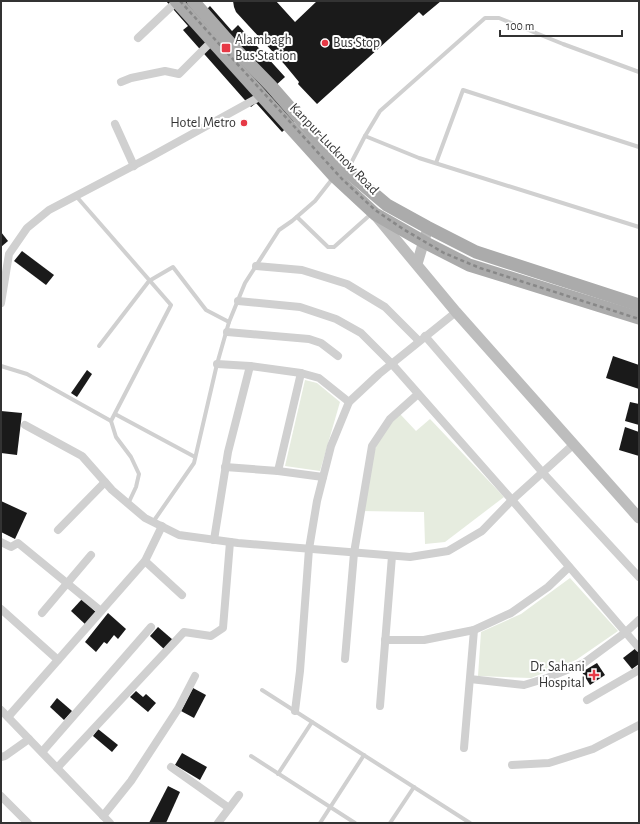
<svg xmlns="http://www.w3.org/2000/svg" width="640" height="824" font-family="'Alegreya Sans',sans-serif">
<style>
.green{fill:#e6ecdf}
.building{fill:#1a1a1a}
.lines{fill:none;stroke-linecap:round;stroke-linejoin:round}
.lane{stroke:#d0d0d0;stroke-width:4}
.street{stroke:#d0d0d0;stroke-width:8}
.secondary{stroke:#bdbdbd;stroke-width:11}
.primary{stroke:#ababab;stroke-width:13}
.rail{stroke:#888;stroke-width:2.5;stroke-dasharray:4 3;stroke-linecap:butt}
.poi-dot{fill:#e63946;stroke:#fff;stroke-width:1.5}
.labels{text-anchor:middle;dominant-baseline:central;stroke-width:4;stroke-linejoin:round;paint-order:stroke}
.poi-label{font-size:14px;fill:#333;stroke:#fff;text-anchor:start}
.street-label{font-size:14px;fill:#333;stroke:#fff}
</style>
<rect width="100%" height="100%" fill="#fff"/>
<g class="green">
<path d="M 305,380 L 317,383 L 340,402 L 320,471 L 285,466 Z"/>
<path d="M 400,414 L 416,431 L 430,419 L 504,497 L 445,542 L 425,544 L 424,512 L 359,511 L 379,434 Z"/>
<path d="M 570,578 L 618,631 L 576,660 L 531,678 L 478,676 L 481,632 L 521,614 Z"/>
</g>
<g class="building">
<path d="M 166,1 L 200,1 L 207,9 L 210,6 L 232,31 L 238,25 L 285,77 L 275,86 L 301,115 L 282,132 L 256,103 L 251,107 L 183,30 L 188,26 Z"/>
<path d="M 233,1 L 276,1 L 295,22 L 317,1 L 441,1 L 423,16 L 419,12 L 317,104 L 298,84 L 299,82 L 285,65 L 236,12 L 234,7 Z"/>
<path d="M 1,232 L 8,241 L 1,247 Z"/>
<path d="M 22,251 L 54,275 L 46,285 L 14,261 Z"/>
<path d="M 613,356 L 639,365 L 639,389 L 606,378 Z"/>
<path d="M 87,370 L 92,374 L 77,397 L 71,393 Z"/>
<path d="M 630,402 L 639,404 L 639,425 L 625,421 Z"/>
<path d="M 1,411 L 22,413 L 17,455 L 1,453 Z"/>
<path d="M 625,427 L 639,432 L 639,456 L 619,450 Z"/>
<path d="M 1,501 L 27,513 L 15,539 L 1,532 Z"/>
<path d="M 82,599 L 97,613 L 86,625 L 71,611 Z"/>
<path d="M 108,613 L 126,629 L 118,639 L 114,635 L 107,644 L 104,642 L 96,652 L 85,642 Z"/>
<path d="M 158,627 L 173,640 L 165,650 L 150,636 Z"/>
<path d="M 636,648 L 639,652 L 639,664 L 632,669 L 623,658 Z"/>
<path d="M 597,663 L 605,675 L 590,685 L 582,672 Z"/>
<path d="M 193,688 L 206,695 L 194,718 L 181,711 Z"/>
<path d="M 136,691 L 143,697 L 146,694 L 156,703 L 148,712 L 130,697 Z"/>
<path d="M 57,698 L 72,711 L 64,720 L 50,707 Z"/>
<path d="M 98,729 L 118,745 L 112,752 L 93,736 Z"/>
<path d="M 182,753 L 207,767 L 200,780 L 175,765 Z"/>
<path d="M 168,786 L 180,792 L 166,823 L 149,823 Z"/>
</g>
<g class="lines">
<g class="lane">
<path d="M 365,136 L 419,158 L 639,227"/>
<path d="M 436,163 L 463,90 L 639,147"/>
<path d="M 348,169 L 365,136 L 380,111 L 485,18 L 499,18 L 563,44 L 639,72"/>
<path d="M 76,196 L 171,305 L 111,421"/>
<path d="M 297,217 L 328,247 L 334,247 L 371,214"/>
<path d="M 99,346 L 149,281 L 173,267 L 206,310 L 229,322"/>
<path d="M 1,366 L 27,374 L 111,421 L 116,437 L 131,457 L 139,474 L 136,487 L 128,504"/>
<path d="M 115,414 L 195,457"/>
<path d="M 153,522 L 194,463 L 217,364 L 229,322 L 245,283 L 279,230 L 292,221 L 315,201 L 333,178"/>
<path d="M 262,690 L 470,823"/>
<path d="M 251,756 L 355,823"/>
<path d="M 278,774 L 312,722"/>
<path d="M 320,823 L 364,755"/>
<path d="M 390,823 L 414,787"/>
</g>
<g class="street">
<path d="M 138,38 L 177,1"/>
<path d="M 121,82 L 131,78 L 165,71 L 179,74 L 212,41"/>
<path d="M 115,124 L 134,166"/>
<path d="M 256,266 L 302,270 L 347,284 L 385,307 L 419,341"/>
<path d="M 238,301 L 300,307 L 336,319 L 361,333 L 392,364 L 512,500 L 639,648"/>
<path d="M 1,303 L 9,254 L 27,228 L 49,210 L 152,156 L 261,96"/>
<path d="M 227,332 L 309,339 L 321,343 L 338,356"/>
<path d="M 425,336 L 543,473 L 639,577"/>
<path d="M 217,364 L 250,366 L 301,373 L 319,378 L 349,402"/>
<path d="M 25,425 L 82,456 L 112,490 L 145,518 L 179,535 L 238,543 L 410,557 L 448,551 L 482,531 L 512,500 L 574,444"/>
<path d="M 225,467 L 278,471 L 323,477"/>
<path d="M 278,471 L 301,373"/>
<path d="M 58,530 L 105,482"/>
<path d="M 214,540 L 228,452 L 250,366"/>
<path d="M 1,542 L 11,547 L 18,543 L 101,611"/>
<path d="M 145,561 L 182,595"/>
<path d="M 1,609 L 58,660"/>
<path d="M 42,613 L 91,555"/>
<path d="M 385,640 L 424,640 L 474,630 L 511,613 L 548,587 L 569,567"/>
<path d="M 345,659 L 354,553 L 372,446 L 390,419 L 418,394"/>
<path d="M 470,679 L 524,685 L 547,678 L 584,663 L 626,632 L 639,620"/>
<path d="M 587,700 L 639,670"/>
<path d="M 380,706 L 392,556"/>
<path d="M 1,710 L 110,823"/>
<path d="M 295,711 L 300,671 L 309,549 L 317,501 L 331,446 L 349,402 L 379,374 L 456,312"/>
<path d="M 8,717 L 145,561 L 162,526"/>
<path d="M 464,748 L 474,630"/>
<path d="M 42,752 L 151,627"/>
<path d="M 1,757 L 5,756 L 29,739"/>
<path d="M 512,765 L 549,763 L 593,749 L 639,725"/>
<path d="M 171,767 L 229,808"/>
<path d="M 57,768 L 184,632 L 211,636 L 223,628 L 230,542"/>
<path d="M 1,796 L 28,823"/>
<path d="M 103,816 L 131,781 L 178,709 L 195,676"/>
<path d="M 218,823 L 239,795"/>
</g>
<g class="secondary">
<path d="M 377,217 L 456,312 L 639,518"/>
<path d="M 417,264 L 426,234"/>
</g>
<g class="primary">
<path d="M 176,1 L 334,176 L 375,214 L 424,242 L 469,265 L 639,318"/>
<path d="M 193,1 L 238,52 L 271,86 L 341,166 L 387,205 L 427,227 L 476,252 L 639,305"/>
</g>
<path class="rail" d="M 180,1 L 342,179 L 375,210 L 403,229 L 444,253 L 480,268 L 639,319"/>
</g>
<g class="poi-dot">
<circle cx="325" cy="43" r="4"/>
<rect x="221" y="43" width="10" height="10" rx="2"/>
<circle cx="244" cy="123" r="4"/>
<path d="M592 669h4v4h4v4h-4v4h-4v-4h-4v-4h4z"/>
</g>
<g class="labels">
<g class="poi-label">
<text x="235" y="40">Alambagh<tspan x="235" dy="16">Bus Station</tspan></text>
<text x="333" y="43">Bus Stop</text>
<text x="236" y="123" text-anchor="end">Hotel Metro</text>
<text x="585" y="667" text-anchor="end">Dr. Sahani<tspan x="585" dy="16">Hospital</tspan></text>
</g>
<g class="street-label">
<text transform="translate(334 149) rotate(46)">Kanpur-Lucknow Road</text>
</g>
</g>
<rect width="640" height="824" fill="none" stroke="#333333" stroke-width="4"/>
<path d="M500 30v6h122v-6" fill="none" stroke="#333333" stroke-width="2"/>
<text x="506" y="30" font-size="12" fill="#333333" stroke="#ffffff" stroke-width="3" paint-order="stroke">100 m</text>
</svg>
